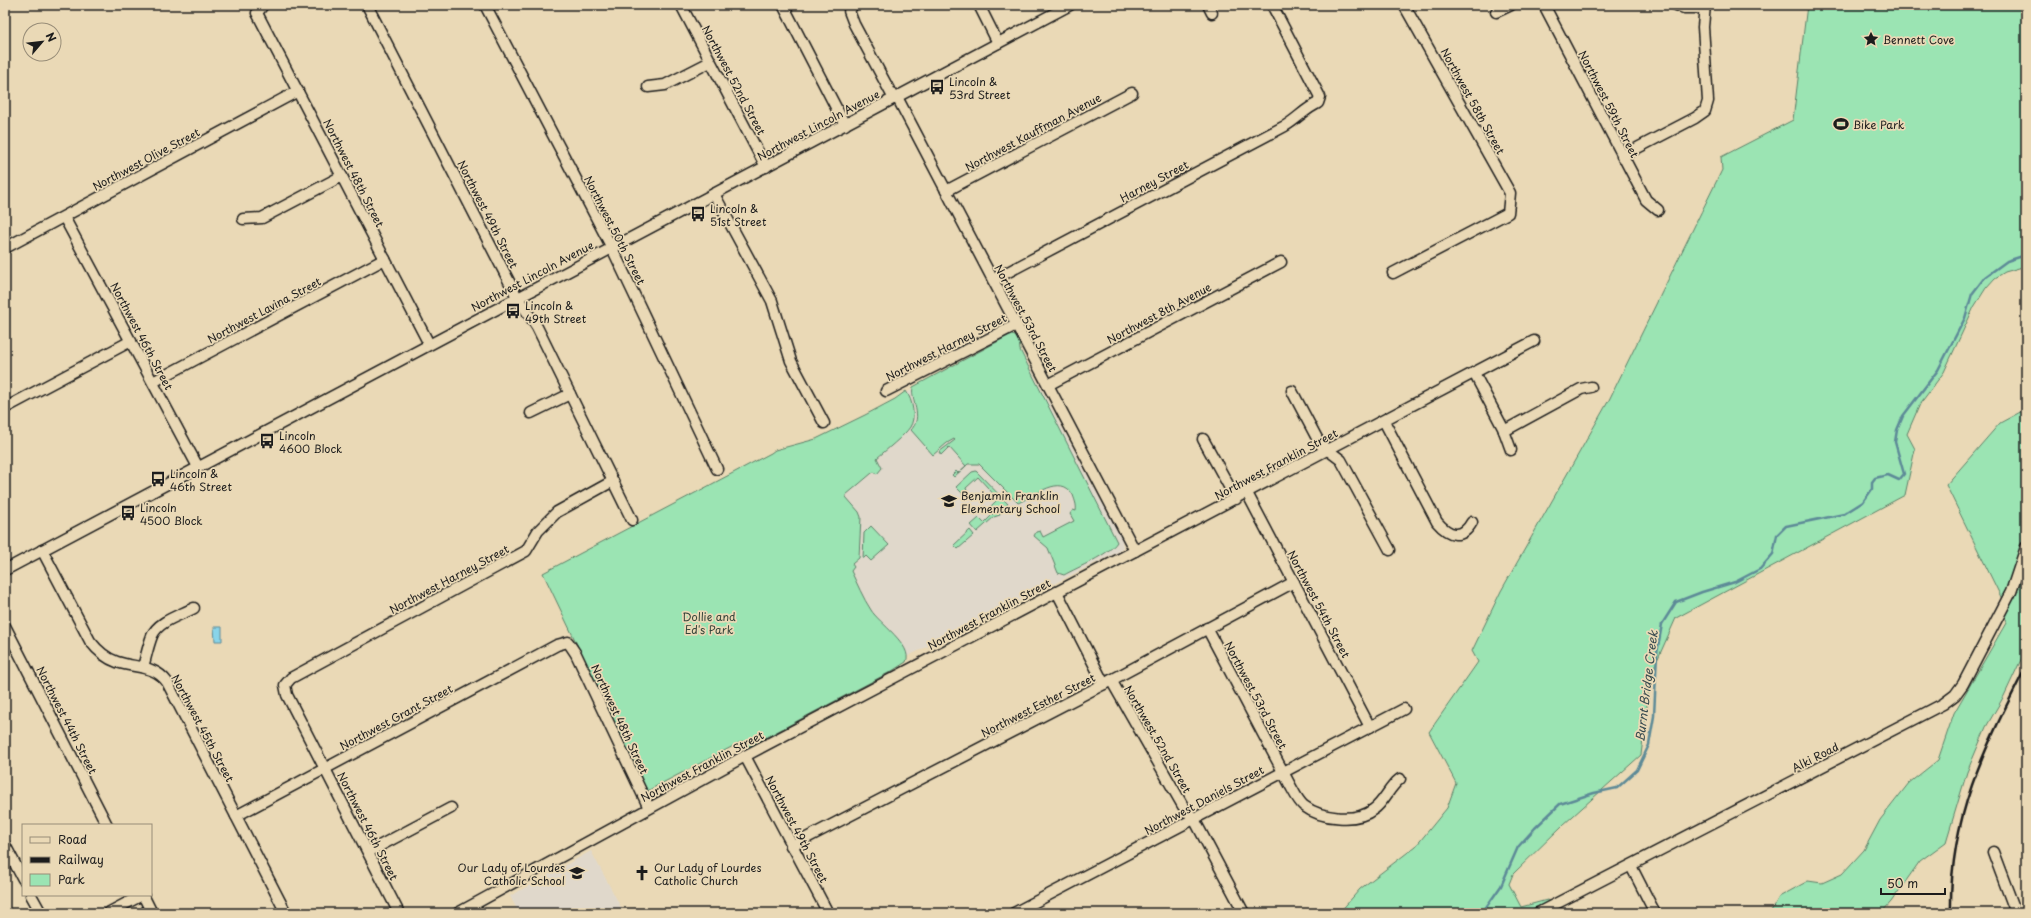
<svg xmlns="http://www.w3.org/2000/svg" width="2031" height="918" font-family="'Playpen Sans',sans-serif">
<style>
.built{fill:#e0d8cb}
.green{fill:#9be4b3;stroke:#5c8068}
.water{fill:#89d4e9;stroke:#5d8a97}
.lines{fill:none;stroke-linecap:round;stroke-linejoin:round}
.stream{stroke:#5d8a97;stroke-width:2.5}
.minor-casing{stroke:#1c1c1c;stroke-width:13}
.minor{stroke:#ead9b6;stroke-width:10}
.rail{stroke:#1c1c1c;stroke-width:2.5}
.labels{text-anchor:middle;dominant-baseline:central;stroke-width:3.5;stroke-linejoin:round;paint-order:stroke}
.poi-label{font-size:11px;fill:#1c1c1c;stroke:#ead9b6;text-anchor:start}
.street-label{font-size:11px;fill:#1c1c1c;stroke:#ead9b6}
.park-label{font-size:11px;fill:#35443a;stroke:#ead9b6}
.water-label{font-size:12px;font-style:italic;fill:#374a4f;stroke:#ead9b6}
</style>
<rect width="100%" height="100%" fill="#ead9b6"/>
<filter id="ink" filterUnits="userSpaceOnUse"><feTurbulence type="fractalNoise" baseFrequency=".025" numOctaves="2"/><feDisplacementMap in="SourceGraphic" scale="8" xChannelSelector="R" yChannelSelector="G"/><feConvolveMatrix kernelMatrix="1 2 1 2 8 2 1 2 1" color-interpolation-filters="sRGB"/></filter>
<g filter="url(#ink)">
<g class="built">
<path d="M 1009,337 L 1015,339 L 1122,540 L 1123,547 L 1118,552 L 878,671 L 777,463 Z"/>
<path d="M 591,851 L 624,913 L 519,913 L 510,896 Z"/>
</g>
<g class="green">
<path d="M 1807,5 L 2026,5 L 2026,266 L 2005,272 L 1995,278 L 1986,288 L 1974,307 L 1944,372 L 1920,404 L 1907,434 L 1915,449 L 1905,495 L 1676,618 L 1651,674 L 1641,755 L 1563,825 L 1513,874 L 1509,884 L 1521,907 L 1547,900 L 1560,907 L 1560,913 L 1339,913 L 1360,889 L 1416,846 L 1447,808 L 1456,783 L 1429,732 L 1478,662 L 1472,651 L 1501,591 L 1609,400 L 1722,170 L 1721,157 L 1793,120 Z"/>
<path d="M 1010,335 L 1016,336 L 1019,340 L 1020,350 L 1117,542 C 1109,555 1078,567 1064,575 L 1058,573 L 1048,548 L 1034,536 L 1036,532 L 1040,531 L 1043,537 L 1074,521 L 1070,514 L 1073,510 L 1076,511 C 1077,505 1075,501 1073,495 C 1061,473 1035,496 1018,503 L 979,464 L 968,464 L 954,477 L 952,475 L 956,471 L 958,473 L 966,466 L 949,447 L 941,455 L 939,452 L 955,440 L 954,439 L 947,443 L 933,455 L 911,430 C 924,416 910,401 913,387 Z"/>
<path d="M 906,391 C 913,401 916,418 910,427 C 905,435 885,451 877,458 L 882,468 L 877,474 L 874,472 L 872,473 L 846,495 L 846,497 L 859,512 L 861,517 L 859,558 L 852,564 L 854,567 L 851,571 C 857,583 863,598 871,610 C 878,622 914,646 906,662 L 892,671 L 746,748 L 743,741 L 647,791 L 543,573 L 771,453 L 775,450 L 816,439 L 865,415 L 895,399 Z"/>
<path d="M 2026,409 L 2026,649 L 2004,696 L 1986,727 L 1967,772 L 1946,842 L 1920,861 L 1891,902 L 1881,913 L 1770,913 L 1779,897 L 1808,881 L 1822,883 L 1842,874 L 1864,850 L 1880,820 L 1909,783 L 1938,760 L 1954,713 L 2006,623 L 2001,597 L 1946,485 L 2000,423 Z"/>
<path d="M 976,471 L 1008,504 L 1001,511 L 1000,515 L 994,517 L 977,532 L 971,525 L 979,518 L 984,523 L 993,514 L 988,509 L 998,499 L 978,477 L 966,488 L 967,491 L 963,494 L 956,487 L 972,472 Z"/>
<path d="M 871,526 L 889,545 L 871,561 L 866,556 L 863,559 L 864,533 Z"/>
<path d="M 970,530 L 974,535 L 958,549 L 954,545 Z"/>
</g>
<path class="water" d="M 214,627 L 222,627 L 222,641 L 215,641 Z"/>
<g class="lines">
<path class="stream" d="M 1482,913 L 1501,886 L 1518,847 L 1535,828 L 1560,804 L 1594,793 L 1617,788 L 1637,770 L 1649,745 L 1654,716 L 1657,653 L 1662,624 L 1676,602 L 1702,592 L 1735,582 L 1760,569 L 1773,554 L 1777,535 L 1786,526 L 1844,514 L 1863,502 L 1872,489 L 1872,482 L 1875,478 L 1888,475 L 1899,480 L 1904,474 L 1895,442 L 1897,430 L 1903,416 L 1938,370 L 1965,318 L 1972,294 L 1985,277 L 2007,261 L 2026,255"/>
<g class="minor-casing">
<g id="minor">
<path d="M 263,5 L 257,13 L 429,344"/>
<path d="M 367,5 L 517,297 L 537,327 L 632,520"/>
<path d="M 485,5 L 612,248 L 717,469"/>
<path d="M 681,5 L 766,167"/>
<path d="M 783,5 L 845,125"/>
<path d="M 853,5 L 849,11 L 854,24 L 894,99"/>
<path d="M 979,5 L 998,43"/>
<path d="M 1208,5 L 1212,13"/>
<path d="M 1544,5 L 1646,200 L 1658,210"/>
<path d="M 1676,5 L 1684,8 L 1704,8"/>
<path d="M 1496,12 L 1511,5"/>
<path d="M 648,87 L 665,85 L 710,62"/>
<path d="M 897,97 L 1135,551"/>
<path d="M 1622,156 L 1695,118 L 1705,111 L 1708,101 L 1703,27 L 1705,5"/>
<path d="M 946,191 L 1132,93"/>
<path d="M 714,194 L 772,301 L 791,361 L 824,423"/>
<path d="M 64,217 L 198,467"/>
<path d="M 243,219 L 262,218 L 342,176"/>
<path d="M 5,248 L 298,91"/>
<path d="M 1393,273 L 1508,213 L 1510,193 L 1404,5"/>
<path d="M 993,280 L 1285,126 C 1297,119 1305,109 1318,103 L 1320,97 L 1272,5"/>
<path d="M 1474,373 L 1503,428 L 1511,450"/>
<path d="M 153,382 L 385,259"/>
<path d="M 1048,385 L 1281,262"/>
<path d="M 886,391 L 1016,325"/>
<path d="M 1292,391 L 1320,444 L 1341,460 L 1390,550"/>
<path d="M 5,408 L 131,341"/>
<path d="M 531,413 L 570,394"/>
<path d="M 1384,421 L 1437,522 C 1449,536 1462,540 1472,522"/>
<path d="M 1504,431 L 1581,389 L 1591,387"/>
<path d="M 1203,439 L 1236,499"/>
<path d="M 1247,493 L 1370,727"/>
<path d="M 42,550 L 90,641 C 97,650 105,658 117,662 C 135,668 155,665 167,682 L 286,913"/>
<path d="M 5,570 L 1070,5"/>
<path d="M 1057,592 L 1104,684"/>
<path d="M 5,626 L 107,825"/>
<path d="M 1207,628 L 1290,785 C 1294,792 1298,801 1304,806 C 1321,819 1357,823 1374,809 C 1385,801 1389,787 1400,779"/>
<path d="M 143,667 C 146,657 148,646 152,636 C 158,621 181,615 194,608"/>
<path d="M 1111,680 L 1183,806 L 1194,819 L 1244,913"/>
<path d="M 745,756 L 828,913"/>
<path d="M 236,816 L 557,645 L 568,642 L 576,654 L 649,808"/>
<path d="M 5,845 L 23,879"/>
<path d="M 791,846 L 1104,684 L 1294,582"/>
<path d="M 368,852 L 451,808"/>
<path d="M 1993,852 L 2016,913"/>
<path d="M 1631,866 L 1655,913"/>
<path d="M 31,895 L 41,913"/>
<path d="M 143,895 L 152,913"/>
<path d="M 108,913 L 142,895"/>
<path d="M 399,913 L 287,695 L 285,685 L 291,678 L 526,551 L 538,531 L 557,512 L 613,481"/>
<path d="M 458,913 L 745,756 L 1534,341"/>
<path d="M 1014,913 L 1404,709"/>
<path d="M 1538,913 L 1943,704 L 1955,695 L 1963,684 L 2011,592 L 2026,547"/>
</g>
</g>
<use href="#minor" class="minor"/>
<path class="rail" d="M 1951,913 C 1949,818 1984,749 2026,667"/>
</g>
</g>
<defs>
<g id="sight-bare" transform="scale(1.2)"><path d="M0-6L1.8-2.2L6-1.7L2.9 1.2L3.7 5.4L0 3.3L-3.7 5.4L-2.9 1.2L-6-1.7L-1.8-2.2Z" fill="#1c1c1c" stroke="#ead9b6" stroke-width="2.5" paint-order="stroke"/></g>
<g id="bus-bare" transform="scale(1.2)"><path d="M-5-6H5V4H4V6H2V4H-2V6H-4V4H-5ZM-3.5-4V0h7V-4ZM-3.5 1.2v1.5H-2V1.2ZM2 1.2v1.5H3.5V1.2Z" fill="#1c1c1c" stroke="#ead9b6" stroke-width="2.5" paint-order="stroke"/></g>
<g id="stadium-bare" transform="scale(1.2)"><path d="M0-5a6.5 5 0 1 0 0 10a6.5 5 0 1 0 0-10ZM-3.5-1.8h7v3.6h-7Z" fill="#1c1c1c" stroke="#ead9b6" stroke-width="2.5" paint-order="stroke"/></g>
<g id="school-bare" transform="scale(1.2)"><path d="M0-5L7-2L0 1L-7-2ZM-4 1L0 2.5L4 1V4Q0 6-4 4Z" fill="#1c1c1c" stroke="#ead9b6" stroke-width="2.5" paint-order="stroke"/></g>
<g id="church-bare" transform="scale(1.2)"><path d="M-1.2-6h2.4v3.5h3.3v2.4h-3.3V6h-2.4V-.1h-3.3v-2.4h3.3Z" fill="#1c1c1c" stroke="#ead9b6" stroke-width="2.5" paint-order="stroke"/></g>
</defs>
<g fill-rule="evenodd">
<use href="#sight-bare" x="1871" y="39"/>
<use href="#bus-bare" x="937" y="87"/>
<use href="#stadium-bare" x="1841" y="124"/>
<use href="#bus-bare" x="698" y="214"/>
<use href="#bus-bare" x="513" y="311"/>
<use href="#bus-bare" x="267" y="441"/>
<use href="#bus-bare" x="158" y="479"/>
<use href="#school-bare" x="949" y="501"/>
<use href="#bus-bare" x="128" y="513"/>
<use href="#school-bare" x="577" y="873"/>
<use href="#church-bare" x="642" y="873"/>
</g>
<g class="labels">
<g class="poi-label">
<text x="1883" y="39">Bennett Cove</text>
<text x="949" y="81">Lincoln &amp;<tspan x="949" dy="13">53rd Street</tspan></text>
<text x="1853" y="124">Bike Park</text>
<text x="710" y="208">Lincoln &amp;<tspan x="710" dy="13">51st Street</tspan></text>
<text x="525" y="305">Lincoln &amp;<tspan x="525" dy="13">49th Street</tspan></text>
<text x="279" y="435">Lincoln<tspan x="279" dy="13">4600 Block</tspan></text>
<text x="170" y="473">Lincoln &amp;<tspan x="170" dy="13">46th Street</tspan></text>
<text x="961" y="495">Benjamin Franklin<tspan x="961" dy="13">Elementary School</tspan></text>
<text x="140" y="507">Lincoln<tspan x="140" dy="13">4500 Block</tspan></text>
<text x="565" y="867" text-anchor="end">Our Lady of Lourdes<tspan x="565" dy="13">Catholic School</tspan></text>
<text x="654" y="867">Our Lady of Lourdes<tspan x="654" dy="13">Catholic Church</tspan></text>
</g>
<g class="street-label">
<text transform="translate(734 80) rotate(62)">Northwest 52nd Street</text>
<text transform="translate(1473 101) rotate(61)">Northwest 58th Street</text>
<text transform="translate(1609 104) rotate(63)">Northwest 59th Street</text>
<text transform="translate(818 125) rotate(-28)">Northwest Lincoln Avenue</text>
<text transform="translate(1033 132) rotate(-28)">Northwest Kauffman Avenue</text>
<text transform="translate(146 159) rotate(-28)">Northwest Olive Street</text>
<text transform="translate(354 173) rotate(63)">Northwest 48th Street</text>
<text transform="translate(1154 181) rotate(-28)">Harney Street</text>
<text transform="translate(488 214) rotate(63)">Northwest 49th Street</text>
<text transform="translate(615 230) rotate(63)">Northwest 50th Street</text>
<text transform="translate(532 276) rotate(-28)">Northwest Lincoln Avenue</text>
<text transform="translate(264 310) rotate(-28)">Northwest Lavina Street</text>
<text transform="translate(1159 313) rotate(-28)">Northwest 8th Avenue</text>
<text transform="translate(1026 318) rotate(62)">Northwest 53rd Street</text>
<text transform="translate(142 336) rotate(62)">Northwest 46th Street</text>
<text transform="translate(946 347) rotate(-27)">Northwest Harney Street</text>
<text transform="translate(1276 464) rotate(-28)">Northwest Franklin Street</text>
<text transform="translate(449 579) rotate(-28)">Northwest Harney Street</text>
<text transform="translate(1319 604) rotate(62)">Northwest 54th Street</text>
<text transform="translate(989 614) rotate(-28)">Northwest Franklin Street</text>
<text transform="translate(1256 695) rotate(62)">Northwest 53rd Street</text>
<text transform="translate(1038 705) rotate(-27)">Northwest Esther Street</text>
<text transform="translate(396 717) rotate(-28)">Northwest Grant Street</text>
<text transform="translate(620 719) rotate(65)">Northwest 48th Street</text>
<text transform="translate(67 720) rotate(63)">Northwest 44th Street</text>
<text transform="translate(203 728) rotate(62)">Northwest 45th Street</text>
<text transform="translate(1158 739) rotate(60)">Northwest 52nd Street</text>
<text transform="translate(1815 757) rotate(-27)">Alki Road</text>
<text transform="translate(702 766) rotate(-28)">Northwest Franklin Street</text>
<text transform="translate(1204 800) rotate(-28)">Northwest Daniels Street</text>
<text transform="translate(368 826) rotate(63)">Northwest 46th Street</text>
<text transform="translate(797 829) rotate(62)">Northwest 49th Street</text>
</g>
<g class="park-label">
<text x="709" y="616">Dollie and<tspan x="709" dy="13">Ed's Park</tspan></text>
</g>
<g class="water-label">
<text transform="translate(1646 686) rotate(-83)">Burnt Bridge Creek</text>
</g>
</g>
<rect width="2031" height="918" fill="none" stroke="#ead9b6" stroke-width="20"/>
<rect x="10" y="10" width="2011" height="898" fill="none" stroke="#1c1c1c" stroke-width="1.5" filter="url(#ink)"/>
<rect x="22" y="824" width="130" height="72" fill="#ead9b6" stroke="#988d78"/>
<rect x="30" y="837" width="20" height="6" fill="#ead9b6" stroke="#988d78"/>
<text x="58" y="844" font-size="12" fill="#1c1c1c">Road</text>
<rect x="30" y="857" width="20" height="6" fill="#1c1c1c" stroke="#988d78"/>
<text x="58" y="864" font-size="12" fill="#1c1c1c">Railway</text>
<rect x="30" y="874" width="20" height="12" fill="#9be4b3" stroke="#988d78"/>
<text x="58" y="884" font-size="12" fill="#1c1c1c">Park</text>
<g transform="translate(42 42) rotate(62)"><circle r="19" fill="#ead9b6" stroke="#988d78"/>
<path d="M0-3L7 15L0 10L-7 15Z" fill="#1c1c1c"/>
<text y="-6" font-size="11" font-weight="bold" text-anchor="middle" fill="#1c1c1c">N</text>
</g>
<path d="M1881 888v6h64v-6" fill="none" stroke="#1c1c1c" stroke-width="2"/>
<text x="1887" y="888" font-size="12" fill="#1c1c1c" stroke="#ead9b6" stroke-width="3" paint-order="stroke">50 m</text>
</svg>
